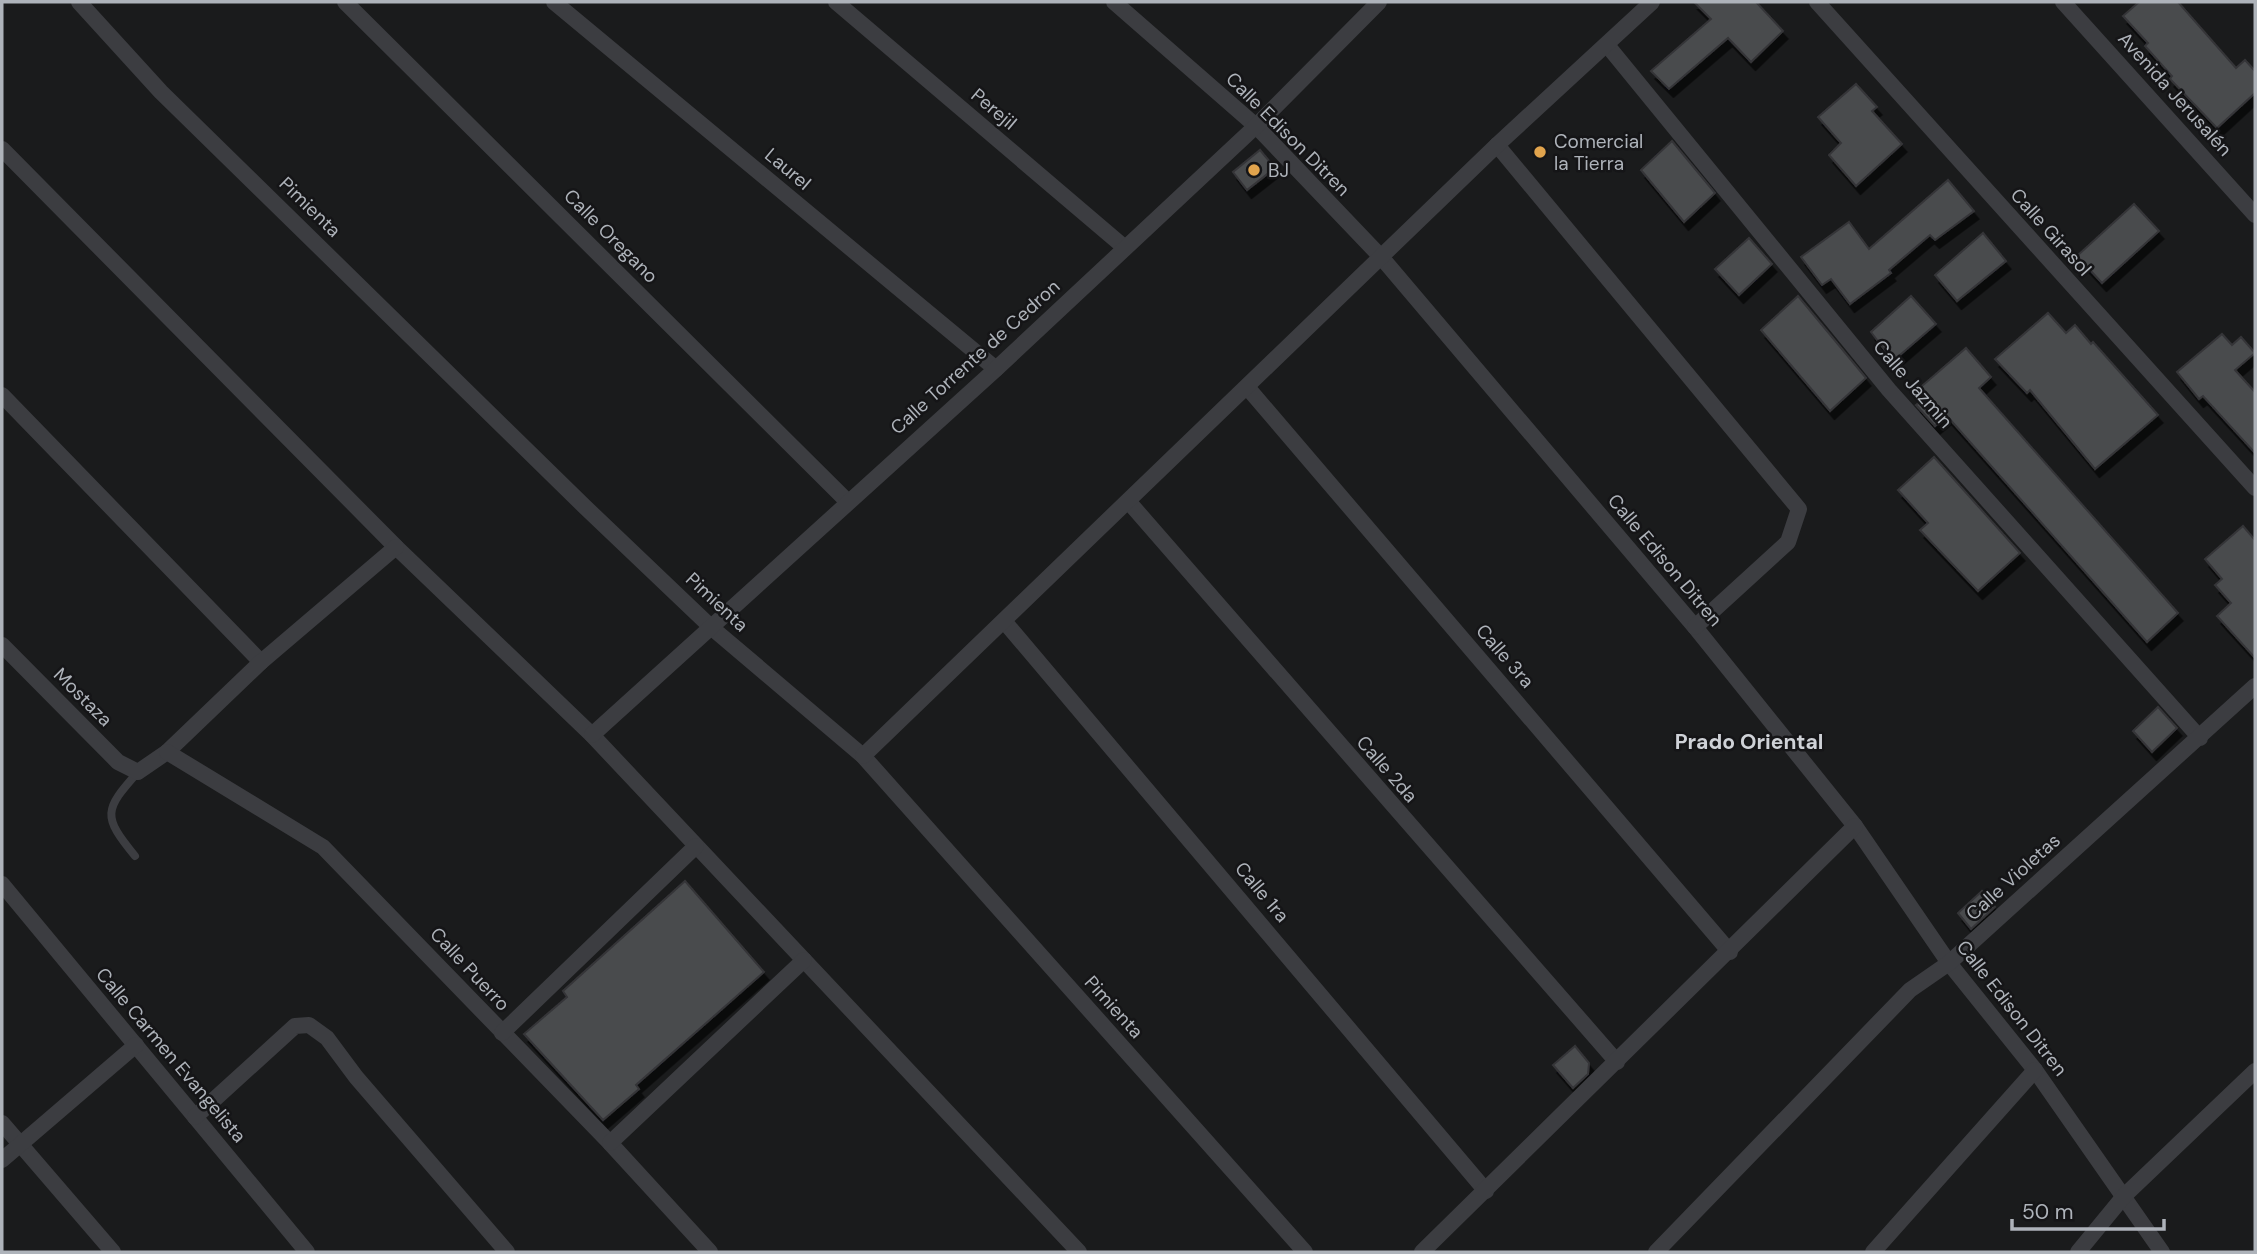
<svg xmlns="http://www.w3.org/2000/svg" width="2257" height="1254" font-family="'DM Sans',sans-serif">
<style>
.building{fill:#494b4e;stroke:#353538;stroke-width:2;filter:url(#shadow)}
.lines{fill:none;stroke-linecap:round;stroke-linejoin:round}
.lane{stroke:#3c3d41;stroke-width:8}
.street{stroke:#3c3d41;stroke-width:16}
.poi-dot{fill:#e1a44d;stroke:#151517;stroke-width:2.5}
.labels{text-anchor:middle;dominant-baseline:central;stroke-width:5;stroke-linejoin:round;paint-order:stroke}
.street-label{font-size:19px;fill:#aeb3ba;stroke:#151517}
.poi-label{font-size:19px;fill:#aeb3ba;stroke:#151517;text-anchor:start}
.neighbourhood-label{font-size:21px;font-weight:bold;fill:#cfd2d7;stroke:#151517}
</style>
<defs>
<filter id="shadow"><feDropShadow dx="4.5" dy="8" stdDeviation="0" flood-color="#0009"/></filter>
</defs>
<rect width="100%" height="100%" fill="#1a1b1c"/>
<g class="building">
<path d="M 1694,2 L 1756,2 L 1783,31 L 1751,62 L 1728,38 L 1669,89 L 1651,71 L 1711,19 Z"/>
<path d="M 2139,2 L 2178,2 L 2236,68 L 2245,60 L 2255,71 L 2255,93 L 2217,128 L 2170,79 L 2172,76 L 2145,46 L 2148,43 L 2123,16 Z"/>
<path d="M 1856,84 L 1877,107 L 1872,111 L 1902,144 L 1856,186 L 1829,155 L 1841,143 L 1818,117 Z"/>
<path d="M 1672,141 L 1715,193 L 1684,222 L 1641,170 Z"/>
<path d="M 1260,150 L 1275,168 L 1247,190 L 1233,172 Z"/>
<path d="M 1948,180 L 1974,211 L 1935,240 L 1930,235 L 1889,270 L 1891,273 L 1850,304 L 1831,279 L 1822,285 L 1801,257 L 1849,222 L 1869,249 Z"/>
<path d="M 2134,204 L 2159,231 L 2102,283 L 2077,256 Z"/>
<path d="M 1983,233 L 2006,261 L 1957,301 L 1935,275 Z"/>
<path d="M 1749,238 L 1772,264 L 1739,295 L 1715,269 Z"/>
<path d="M 1798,296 L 1866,378 L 1830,411 L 1761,330 Z"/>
<path d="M 1911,296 L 1936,324 L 1893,361 L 1871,332 Z"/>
<path d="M 2048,313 L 2066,333 L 2075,325 L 2091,344 L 2093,342 L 2158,415 L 2095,469 L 2030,390 L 2027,393 L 1995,359 Z"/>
<path d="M 2222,334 L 2232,345 L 2241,337 L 2255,353 L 2235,370 L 2255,392 L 2255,453 L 2203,396 L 2199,399 L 2177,372 Z"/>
<path d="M 1966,348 L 1991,377 L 1979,388 L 2178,613 L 2147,642 L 1947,416 L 1935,426 L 1916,405 L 1922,400 L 1915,392 Z"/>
<path d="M 1934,457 L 2020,553 L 1978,591 L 1920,530 L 1928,523 L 1898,490 Z"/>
<path d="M 2243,526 L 2255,540 L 2255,658 L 2217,616 L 2231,603 L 2215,585 L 2222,579 L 2205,559 Z"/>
<path d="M 2158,707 L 2177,728 L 2152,752 L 2133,731 Z"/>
<path d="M 685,881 L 764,972 L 636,1085 L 639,1089 L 603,1120 L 524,1034 L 567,997 L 563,991 Z"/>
<path d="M 1982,891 L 1995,907 L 1971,929 L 1958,913 Z"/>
<path d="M 1575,1046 L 1589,1063 L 1588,1074 L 1573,1088 L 1553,1065 Z"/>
</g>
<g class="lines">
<path class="lane" d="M 135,856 C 102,816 104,810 138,772"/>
<g class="street">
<path d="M 79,2 L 161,92 L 584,506 L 712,628 L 863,756 L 1305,1252"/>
<path d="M 345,2 L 847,501"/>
<path d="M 554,2 L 996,369"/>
<path d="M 836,2 L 1124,247"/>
<path d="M 1114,2 L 1256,126 L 1382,258 L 1695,627 L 1855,826 L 1949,963 L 2035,1070 L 2162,1252"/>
<path d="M 1817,2 L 2255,488"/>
<path d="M 2063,2 L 2255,215"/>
<path d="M 1607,45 L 1889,390 L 2200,738"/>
<path d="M 1497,145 L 1799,509 L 1788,542 L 1695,627"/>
<path d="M 2,149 L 396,547 L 592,735 L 1079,1252"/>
<path d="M 1247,387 L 1730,952"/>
<path d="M 2,395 L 261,662"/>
<path d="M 1128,501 L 1617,1062"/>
<path d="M 1004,621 L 1486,1191"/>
<path d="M 2,645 L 118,762 L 138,772 L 167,752 L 261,662 L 396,547"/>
<path d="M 592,735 L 996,369 L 1256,126 L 1379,2"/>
<path d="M 167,752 L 323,847 L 610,1143 L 710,1252"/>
<path d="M 863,756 L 1497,145 L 1652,2"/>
<path d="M 2,884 L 307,1252"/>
<path d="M 502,1033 L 696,846"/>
<path d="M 195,1117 L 295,1026 L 309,1025 L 327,1038 L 356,1077 L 507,1252"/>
<path d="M 2,1123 L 113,1252"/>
<path d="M 610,1143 L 804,960"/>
<path d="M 2,1160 L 136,1045"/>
<path d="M 1422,1252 L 1855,826"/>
<path d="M 1656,1252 L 1910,990 L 1949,963 L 2255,686"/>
<path d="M 1873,1252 L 2035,1070"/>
<path d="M 2078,1252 L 2124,1196 L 2255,1071"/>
</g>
</g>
<g class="poi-dot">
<circle cx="1540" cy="152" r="7"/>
<circle cx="1254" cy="170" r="7"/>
</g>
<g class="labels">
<g class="street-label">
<text transform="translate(2175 94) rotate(48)">Avenida Jerusalén</text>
<text transform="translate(994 109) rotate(40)">Perejil</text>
<text transform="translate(1288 134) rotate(45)">Calle Edison Ditren</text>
<text transform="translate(788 169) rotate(40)">Laurel</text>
<text transform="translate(310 207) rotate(44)">Pimienta</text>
<text transform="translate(2051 232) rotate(48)">Calle Girasol</text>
<text transform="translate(611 236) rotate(45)">Calle Oregano</text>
<text transform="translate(975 357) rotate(-42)">Calle Torrente de Cedron</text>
<text transform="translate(1913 384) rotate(49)">Calle Jazmin</text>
<text transform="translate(1665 560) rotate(50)">Calle Edison Ditren</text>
<text transform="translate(717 602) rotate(43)">Pimienta</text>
<text transform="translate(1505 656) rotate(49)">Calle 3ra</text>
<text transform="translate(83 697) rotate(45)">Mostaza</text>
<text transform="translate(1387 769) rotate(49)">Calle 2da</text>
<text transform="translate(2013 877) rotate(-42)">Calle Violetas</text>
<text transform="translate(1262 892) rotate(50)">Calle 1ra</text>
<text transform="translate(470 969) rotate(47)">Calle Puerro</text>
<text transform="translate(1114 1007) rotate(48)">Pimienta</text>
<text transform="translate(2012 1008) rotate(52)">Calle Edison Ditren</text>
<text transform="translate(171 1055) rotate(50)">Calle Carmen Evangelista</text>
</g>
<g class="poi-label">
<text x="1554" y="141">Comercial<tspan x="1554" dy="22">la Tierra</tspan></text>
<text x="1268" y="170">BJ</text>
</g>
<g class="neighbourhood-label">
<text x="1749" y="742">Prado Oriental</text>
</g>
</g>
<rect width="2257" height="1254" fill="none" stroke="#aeb3ba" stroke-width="7"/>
<path d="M2012 1219v10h152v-10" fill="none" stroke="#aeb3ba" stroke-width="3.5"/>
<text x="2022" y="1219" font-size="21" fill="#aeb3ba" stroke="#151517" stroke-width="5" paint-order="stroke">50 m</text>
</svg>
